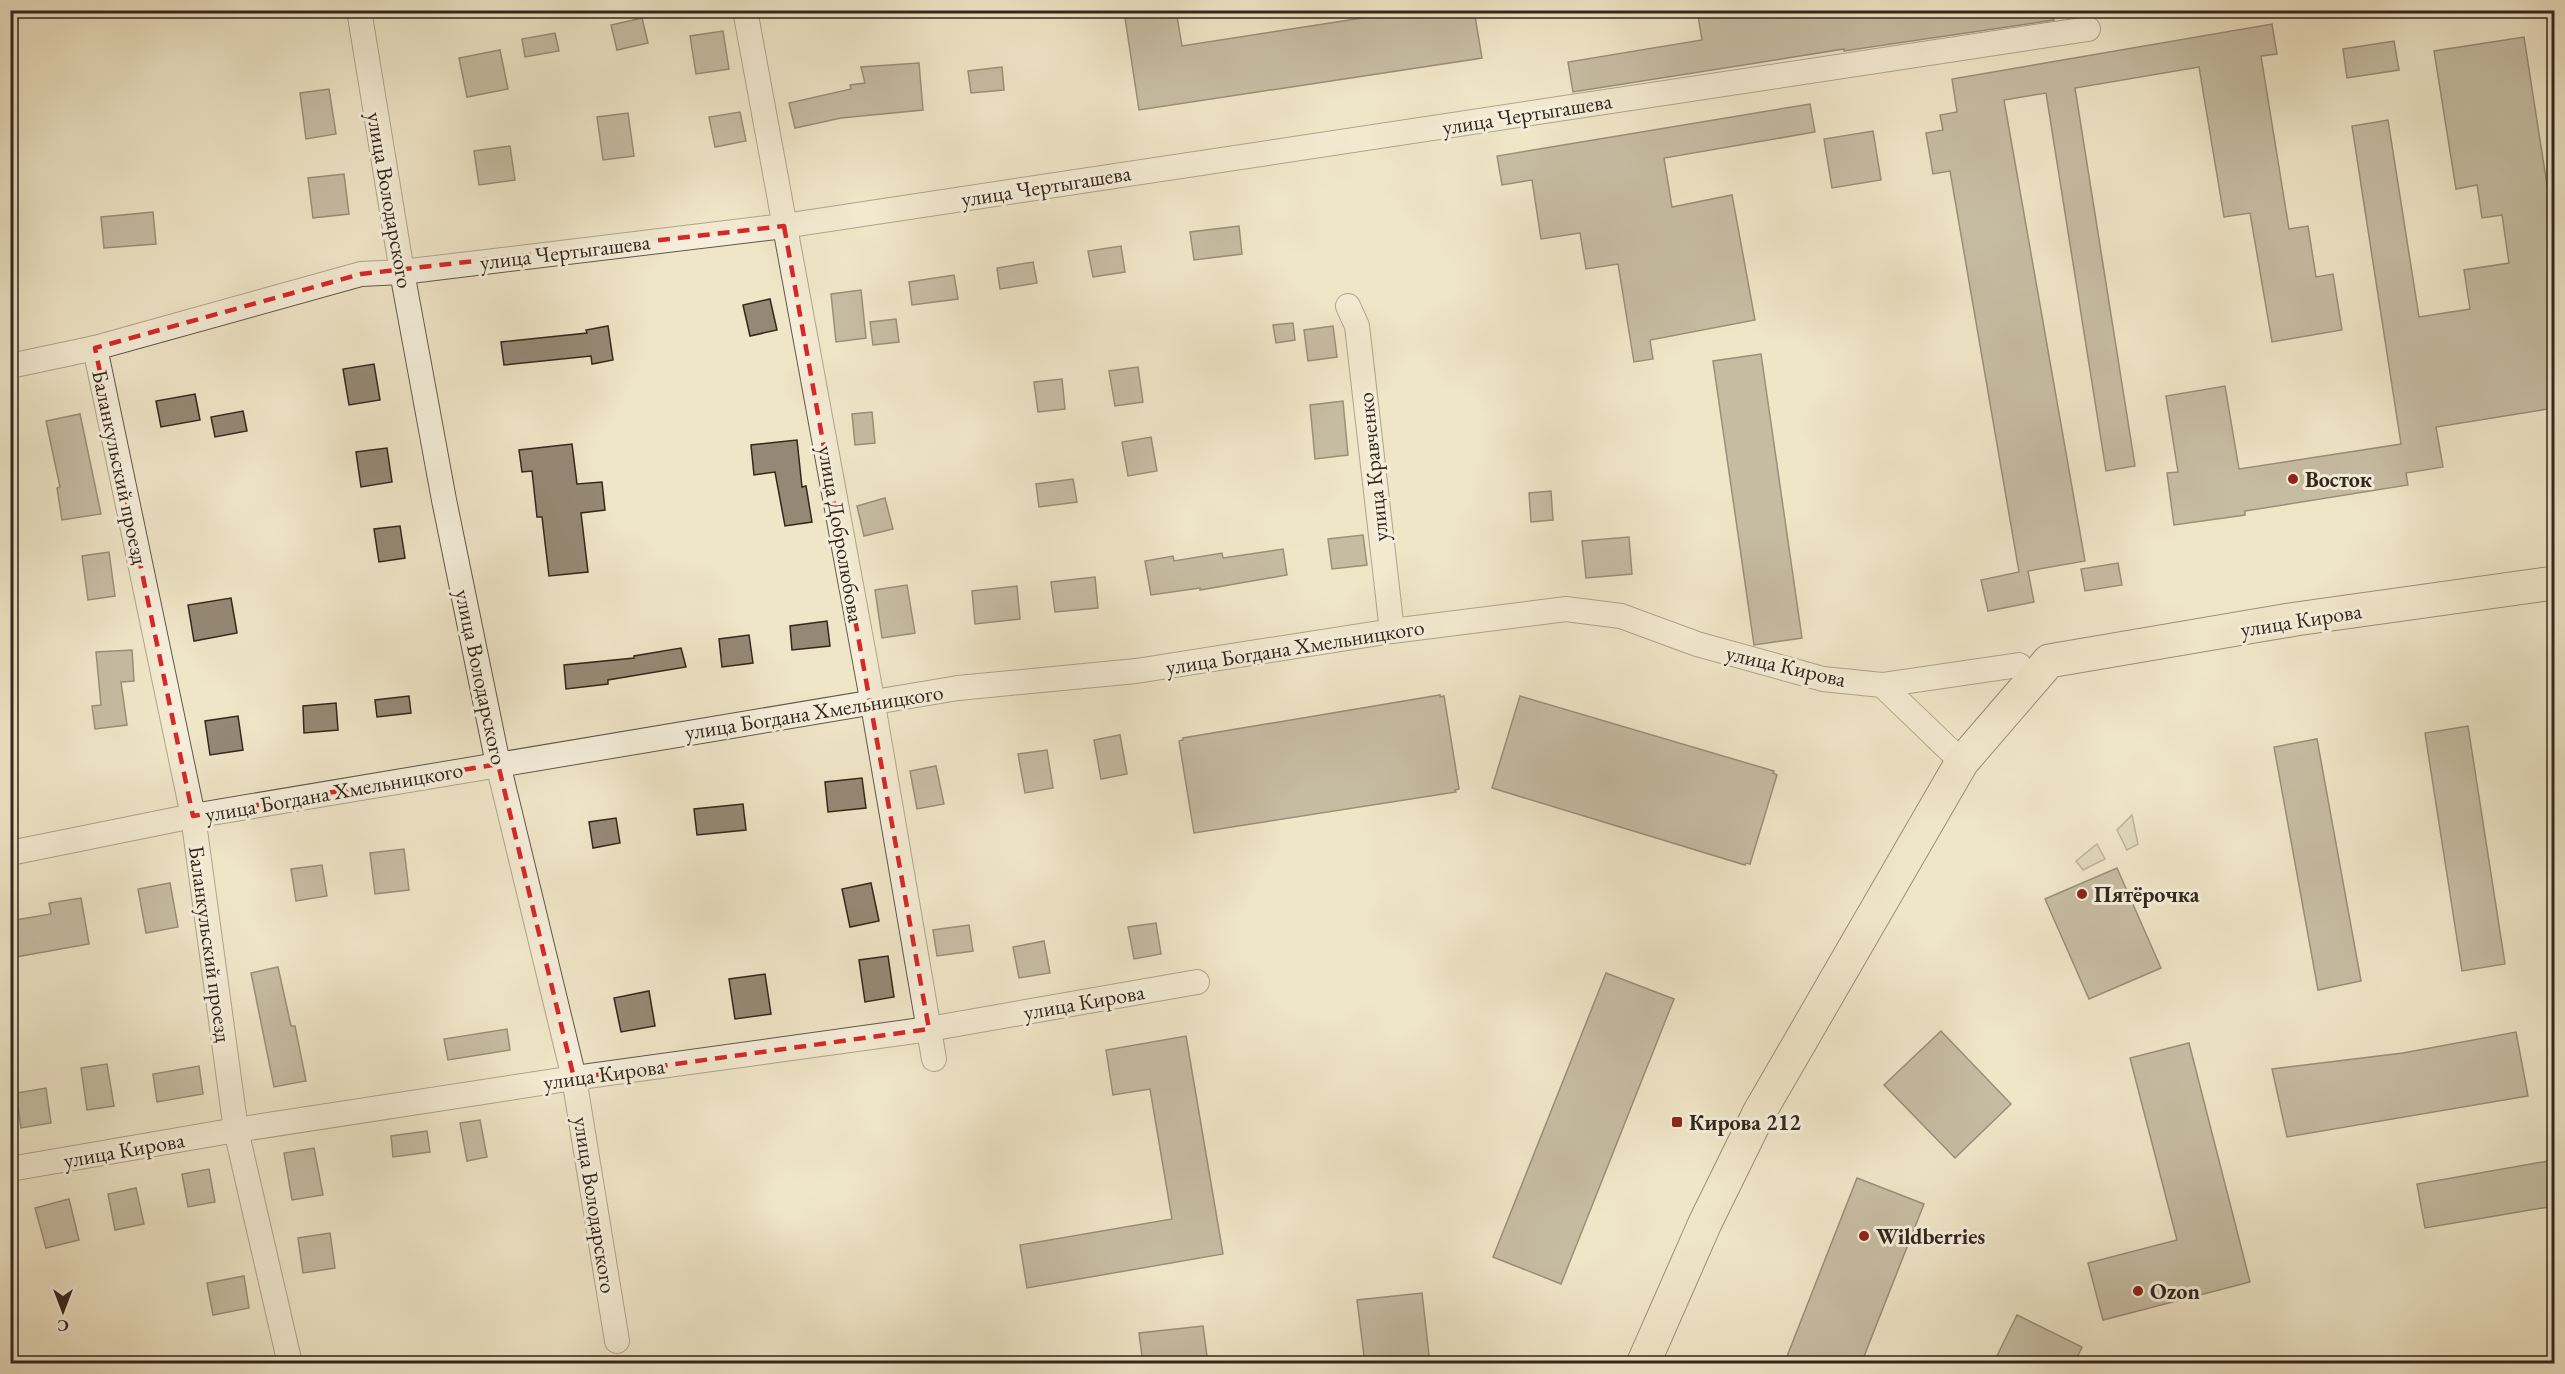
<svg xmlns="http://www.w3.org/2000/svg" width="2565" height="1374" font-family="'EB Garamond',serif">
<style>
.green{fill:#cfc5aa;stroke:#817664;stroke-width:1.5}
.building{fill:#958975;stroke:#33261d;stroke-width:1.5}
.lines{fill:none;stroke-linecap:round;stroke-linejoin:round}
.street-casing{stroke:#625648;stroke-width:26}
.primary-casing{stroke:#33261d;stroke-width:35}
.street{stroke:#f5eedb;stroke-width:24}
.primary{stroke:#efe5c7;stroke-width:33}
.marked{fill:none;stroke:#d62828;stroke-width:4.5;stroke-dasharray:12 8;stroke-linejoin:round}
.poi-dot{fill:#8f2418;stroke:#f5eedb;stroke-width:2}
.labels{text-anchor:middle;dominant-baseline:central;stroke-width:6;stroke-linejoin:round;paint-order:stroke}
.street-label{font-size:22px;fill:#33261d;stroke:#f5eedb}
.poi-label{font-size:22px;font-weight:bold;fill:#33261d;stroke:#f5eedb;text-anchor:start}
</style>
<rect width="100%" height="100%" fill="#efe5c7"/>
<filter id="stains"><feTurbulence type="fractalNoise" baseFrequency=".00333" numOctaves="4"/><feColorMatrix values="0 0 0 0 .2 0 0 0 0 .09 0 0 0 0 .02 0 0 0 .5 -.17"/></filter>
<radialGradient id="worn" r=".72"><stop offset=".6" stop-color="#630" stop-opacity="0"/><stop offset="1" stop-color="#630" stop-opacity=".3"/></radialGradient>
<g class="green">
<path d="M 2132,815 L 2138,844 L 2127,850 L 2117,830 Z"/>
<path d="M 2097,844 L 2105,859 L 2083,870 L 2076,861 Z"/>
</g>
<g class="building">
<path d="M 1176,10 L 1182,46 L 1414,10 L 1474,10 L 1482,58 L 1139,110 L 1125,18 Z"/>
<path d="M 1697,10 L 2053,10 L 2054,20 L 1844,51 L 1844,49 L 1573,92 L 1568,62 L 1702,40 Z"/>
<path d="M 642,18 L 648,43 L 617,50 L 611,25 Z"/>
<path d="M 2272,24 L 2277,54 L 2261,56 L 2289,229 L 2308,226 L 2316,277 L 2333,274 L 2342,330 L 2272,342 L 2250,213 L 2224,217 L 2199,67 L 2075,88 L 2135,466 L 2106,471 L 2046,93 L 2004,100 L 2085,561 L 2028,571 L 2034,602 L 1988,611 L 1981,580 L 2019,572 L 1950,171 L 1933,174 L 1926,133 L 1943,130 L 1940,115 L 1957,112 L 1952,79 Z"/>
<path d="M 723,31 L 729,69 L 696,74 L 690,36 Z"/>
<path d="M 555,33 L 559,51 L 525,57 L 522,39 Z"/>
<path d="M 2524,37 L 2554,230 L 2554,408 L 2436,427 L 2443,467 L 2406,473 L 2408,485 L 2245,511 L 2245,515 L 2174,525 L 2167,473 L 2178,472 L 2166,396 L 2225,386 L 2239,469 L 2401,444 L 2352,126 L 2388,120 L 2419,317 L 2470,309 L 2464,270 L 2509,263 L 2502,215 L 2482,218 L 2477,185 L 2456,189 L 2434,51 Z"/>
<path d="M 2394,41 L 2399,70 L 2347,78 L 2343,49 Z"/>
<path d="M 500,50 L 508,89 L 467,97 L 459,58 Z"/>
<path d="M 919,63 L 923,110 L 841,118 L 795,128 L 789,103 L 851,89 L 850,85 L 865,83 L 861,67 Z"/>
<path d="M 1002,67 L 1004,90 L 971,93 L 968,71 Z"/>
<path d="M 329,89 L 336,134 L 306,139 L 300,93 Z"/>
<path d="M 1810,104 L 1815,132 L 1664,158 L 1672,207 L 1732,195 L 1755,320 L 1650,340 L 1653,359 L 1634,362 L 1618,264 L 1586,269 L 1580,233 L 1541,239 L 1532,180 L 1502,185 L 1497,156 Z"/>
<path d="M 740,112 L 746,141 L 715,147 L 709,117 Z"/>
<path d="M 628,113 L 634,156 L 603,160 L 597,117 Z"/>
<path d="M 1873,131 L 1881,180 L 1832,188 L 1824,139 Z"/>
<path d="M 510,146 L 515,180 L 479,185 L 474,151 Z"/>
<path d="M 344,174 L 349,214 L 313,218 L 308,178 Z"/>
<path d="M 153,212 L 156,244 L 104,248 L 101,217 Z"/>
<path d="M 1239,226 L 1242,254 L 1194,260 L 1190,232 Z"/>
<path d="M 1121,246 L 1125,272 L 1093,277 L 1088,251 Z"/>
<path d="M 1033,262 L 1037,283 L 1000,289 L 997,268 Z"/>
<path d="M 954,275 L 958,299 L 912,305 L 909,282 Z"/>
<path d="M 861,290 L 866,338 L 836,342 L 831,294 Z"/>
<path d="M 770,299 L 777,330 L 750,336 L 743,305 Z"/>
<path d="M 896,319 L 899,342 L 873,345 L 870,322 Z"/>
<path d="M 1293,323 L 1295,340 L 1276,343 L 1273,325 Z"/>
<path d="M 608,326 L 613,360 L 592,364 L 591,356 L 504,365 L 501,342 L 587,333 L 586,330 Z"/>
<path d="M 1333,326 L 1337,357 L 1308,361 L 1304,330 Z"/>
<path d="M 1761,354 L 1802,638 L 1754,645 L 1713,361 Z"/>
<path d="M 374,364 L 380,400 L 349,405 L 343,369 Z"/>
<path d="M 1138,367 L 1143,402 L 1115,406 L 1109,371 Z"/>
<path d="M 1062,379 L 1065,409 L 1038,412 L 1034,382 Z"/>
<path d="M 195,394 L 200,420 L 161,427 L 156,401 Z"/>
<path d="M 1343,401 L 1348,455 L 1315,459 L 1310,405 Z"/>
<path d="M 243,411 L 247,431 L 215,437 L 211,417 Z"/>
<path d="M 872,412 L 875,443 L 855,445 L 852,414 Z"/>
<path d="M 80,414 L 101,514 L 62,520 L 57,488 L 60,487 L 46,421 Z"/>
<path d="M 1151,437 L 1157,471 L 1128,476 L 1122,442 Z"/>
<path d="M 797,440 L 802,487 L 806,486 L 812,522 L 785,526 L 775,472 L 754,475 L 751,445 Z"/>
<path d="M 572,444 L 577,484 L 602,482 L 605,510 L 581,513 L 588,572 L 549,576 L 542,517 L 537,517 L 532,471 L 522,472 L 519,450 Z"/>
<path d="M 387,448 L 392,482 L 361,487 L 356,452 Z"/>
<path d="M 1073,479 L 1077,502 L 1039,507 L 1036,484 Z"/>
<path d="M 1551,491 L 1553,520 L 1531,522 L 1529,493 Z"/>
<path d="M 885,498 L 893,529 L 864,536 L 857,506 Z"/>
<path d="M 400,526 L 405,558 L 379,562 L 374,529 Z"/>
<path d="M 1363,535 L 1367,565 L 1332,569 L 1328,539 Z"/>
<path d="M 1629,537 L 1632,574 L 1586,578 L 1582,541 Z"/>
<path d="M 1283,549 L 1287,575 L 1200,590 L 1200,588 L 1151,595 L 1145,561 L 1173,556 L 1174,561 L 1222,553 L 1223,558 Z"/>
<path d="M 109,552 L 115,596 L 88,600 L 82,556 Z"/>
<path d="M 2118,563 L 2122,585 L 2085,591 L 2081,569 Z"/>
<path d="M 1095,577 L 1098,608 L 1055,612 L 1051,582 Z"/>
<path d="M 907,585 L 915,633 L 882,638 L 875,590 Z"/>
<path d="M 1017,586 L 1020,619 L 975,624 L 972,591 Z"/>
<path d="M 231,598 L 237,633 L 194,641 L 188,605 Z"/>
<path d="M 827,621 L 830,646 L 792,650 L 790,626 Z"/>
<path d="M 749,635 L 753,663 L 722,667 L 719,639 Z"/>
<path d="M 681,648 L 686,667 L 608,680 L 608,684 L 566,689 L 564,665 L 634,658 L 634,656 Z"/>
<path d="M 132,650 L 134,681 L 121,682 L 127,725 L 95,729 L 92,706 L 101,705 L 96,652 Z"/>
<path d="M 1440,695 L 1440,697 L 1444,696 L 1459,789 L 1455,790 L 1456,792 L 1194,833 L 1179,741 L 1183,740 L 1183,738 Z"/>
<path d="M 409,696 L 411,713 L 377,717 L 375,700 Z"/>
<path d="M 1520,696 L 1774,771 L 1773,773 L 1777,775 L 1750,864 L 1746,863 L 1745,865 L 1492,788 Z"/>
<path d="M 336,703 L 338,730 L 304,733 L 303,706 Z"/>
<path d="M 238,716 L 243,750 L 210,755 L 205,721 Z"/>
<path d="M 2468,726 L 2505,964 L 2462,971 L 2425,733 Z"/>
<path d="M 1120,735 L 1127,774 L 1101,779 L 1094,740 Z"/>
<path d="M 2317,739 L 2361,981 L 2318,990 L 2274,747 Z"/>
<path d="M 1047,750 L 1053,788 L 1025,793 L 1018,754 Z"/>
<path d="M 936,766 L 944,804 L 917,809 L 910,771 Z"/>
<path d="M 862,778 L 866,808 L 828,812 L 825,782 Z"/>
<path d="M 743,804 L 746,830 L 697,835 L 694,809 Z"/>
<path d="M 616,818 L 620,843 L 593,848 L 589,822 Z"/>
<path d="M 404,849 L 409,890 L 375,894 L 370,853 Z"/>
<path d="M 322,865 L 327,896 L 296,901 L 291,869 Z"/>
<path d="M 2117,868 L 2161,968 L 2089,999 L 2045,899 Z"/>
<path d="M 170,883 L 178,927 L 146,933 L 138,889 Z"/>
<path d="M 871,883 L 879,921 L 850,927 L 842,889 Z"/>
<path d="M 81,898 L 89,944 L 10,958 L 10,921 L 51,914 L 49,903 Z"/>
<path d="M 1156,923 L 1161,954 L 1134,959 L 1128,927 Z"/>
<path d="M 969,925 L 973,951 L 937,956 L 933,930 Z"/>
<path d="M 1044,941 L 1050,973 L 1019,978 L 1013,947 Z"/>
<path d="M 888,956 L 894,997 L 865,1002 L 859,960 Z"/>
<path d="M 278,967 L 291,1026 L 295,1026 L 306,1081 L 274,1087 L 251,973 Z"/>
<path d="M 1606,973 L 1674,999 L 1561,1284 L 1493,1257 Z"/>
<path d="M 765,974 L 771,1014 L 735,1019 L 729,979 Z"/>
<path d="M 649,991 L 655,1026 L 621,1032 L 614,998 Z"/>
<path d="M 507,1029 L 510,1050 L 448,1060 L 444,1039 Z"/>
<path d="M 1941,1031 L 2011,1104 L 1955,1158 L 1884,1085 Z"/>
<path d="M 2516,1032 L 2528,1096 L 2287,1137 L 2272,1069 L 2403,1053 Z"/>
<path d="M 1186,1036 L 1223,1254 L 1027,1288 L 1020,1245 L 1172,1219 L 1150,1089 L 1113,1095 L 1106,1050 Z"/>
<path d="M 2189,1043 L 2250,1282 L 2103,1320 L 2088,1263 L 2177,1240 L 2130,1058 Z"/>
<path d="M 107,1064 L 114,1106 L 87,1110 L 81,1068 Z"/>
<path d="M 199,1066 L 203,1094 L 157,1102 L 153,1074 Z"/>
<path d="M 46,1088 L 51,1123 L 21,1128 L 16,1093 Z"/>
<path d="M 480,1120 L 487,1157 L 467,1161 L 460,1123 Z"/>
<path d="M 427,1131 L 430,1152 L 393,1157 L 391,1136 Z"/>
<path d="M 314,1148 L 323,1195 L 292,1200 L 284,1153 Z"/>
<path d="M 2554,1160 L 2554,1206 L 2425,1228 L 2417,1184 Z"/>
<path d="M 209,1169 L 215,1202 L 188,1207 L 182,1174 Z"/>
<path d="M 1857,1178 L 1924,1204 L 1861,1364 L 1784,1364 Z"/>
<path d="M 136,1188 L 144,1224 L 115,1230 L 108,1194 Z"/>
<path d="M 69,1199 L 79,1240 L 46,1248 L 35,1208 Z"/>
<path d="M 330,1233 L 335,1268 L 303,1273 L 298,1238 Z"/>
<path d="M 244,1276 L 249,1308 L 213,1315 L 207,1283 Z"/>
<path d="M 1422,1293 L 1430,1364 L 1365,1364 L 1357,1300 Z"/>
<path d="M 2017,1315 L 2082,1347 L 2074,1364 L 1993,1364 Z"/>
<path d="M 1203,1326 L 1208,1364 L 1143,1364 L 1139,1333 Z"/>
</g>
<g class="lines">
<g class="street-casing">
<g id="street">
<path d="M 359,10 L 402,272 L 444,500 L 498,764 L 574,1078 L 617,1341"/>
<path d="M 745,10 L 872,699 L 934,1059"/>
<path d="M 1348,306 L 1357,326 L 1392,631"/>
<path d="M 95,348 L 193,816 L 236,1130 L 290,1364"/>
<path d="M 10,366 L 95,348 L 361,274 L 402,272 L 784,226 L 2088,29"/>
<path d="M 1882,685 L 1962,762"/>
<path d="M 10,853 L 193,816 L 958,688 L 1136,671 L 1392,631 L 1566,609 L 1621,616 L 1697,644 L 1823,679 L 1882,685 L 2019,665"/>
<path d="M 10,1169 L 236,1130 L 574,1078 L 929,1029 L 1197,982"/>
</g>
</g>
<g class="primary-casing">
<path id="primary" d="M 1643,1364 L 1705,1223 L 1759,1113 L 1962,762 L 2049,661 L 2296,619 L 2554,583"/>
</g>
<use href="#street" class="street"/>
<use href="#primary" class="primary"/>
</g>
<path d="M0 0H2565V1374H0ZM 784,226 L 929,1029 L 574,1078 L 498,764 L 193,816 L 95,348 L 361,274 Z" fill="#efe5c7" fill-opacity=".55" fill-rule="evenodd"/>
<path class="marked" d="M 784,226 L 929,1029 L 574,1078 L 498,764 L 193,816 L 95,348 L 361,274 Z"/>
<g class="poi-dot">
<circle cx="2293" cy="479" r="6"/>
<circle cx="2082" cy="894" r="6"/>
<rect x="1671" y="1116" width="12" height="12" rx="3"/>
<circle cx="1864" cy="1236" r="6"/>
<circle cx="2138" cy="1291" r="6"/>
</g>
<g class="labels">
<g class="street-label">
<text transform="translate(1527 114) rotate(-9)">улица Чертыгашева</text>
<text transform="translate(1046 186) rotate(-9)">улица Чертыгашева</text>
<text transform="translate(390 200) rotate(80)">улица Володарского</text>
<text transform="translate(565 252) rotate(-7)">улица Чертыгашева</text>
<text transform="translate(120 467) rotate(78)">Баланкульский проезд</text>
<text transform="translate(1373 467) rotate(-96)">улица Кравченко</text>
<text transform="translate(841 534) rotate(80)">улица Добролюбова</text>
<text transform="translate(2301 620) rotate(-9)">улица Кирова</text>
<text transform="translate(1295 647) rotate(-9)">улица Богдана Хмельницкого</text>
<text transform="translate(1786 666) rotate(13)">улица Кирова</text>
<text transform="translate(481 677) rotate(78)">улица Володарского</text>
<text transform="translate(814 712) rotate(-9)">улица Богдана Хмельницкого</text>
<text transform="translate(334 792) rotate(-10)">улица Богдана Хмельницкого</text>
<text transform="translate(210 944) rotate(82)">Баланкульский проезд</text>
<text transform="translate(1084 1002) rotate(-10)">улица Кирова</text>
<text transform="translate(604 1074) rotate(-8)">улица Кирова</text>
<text transform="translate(124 1150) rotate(-10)">улица Кирова</text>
<text transform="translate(595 1205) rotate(81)">улица Володарского</text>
</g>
<g class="poi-label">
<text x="2305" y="479">Восток</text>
<text x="2094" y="894">Пятёрочка</text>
<text x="1689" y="1122">Кирова 212</text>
<text x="1876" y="1236">Wildberries</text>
<text x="2150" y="1291">Ozon</text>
</g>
</g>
<rect width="2565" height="1374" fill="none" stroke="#efe5c7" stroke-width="36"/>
<rect x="12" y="12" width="2541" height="1350" fill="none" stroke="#33261d" stroke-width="3"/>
<rect x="18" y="18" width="2529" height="1338" fill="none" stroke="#33261d" stroke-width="1.5"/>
<g transform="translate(63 1311) rotate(180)" stroke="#f5eedb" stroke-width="4.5" paint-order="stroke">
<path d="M0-4.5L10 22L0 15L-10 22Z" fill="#33261d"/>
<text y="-9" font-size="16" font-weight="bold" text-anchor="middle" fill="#33261d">С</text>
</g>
<rect width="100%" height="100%" filter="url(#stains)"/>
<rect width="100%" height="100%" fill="url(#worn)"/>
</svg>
